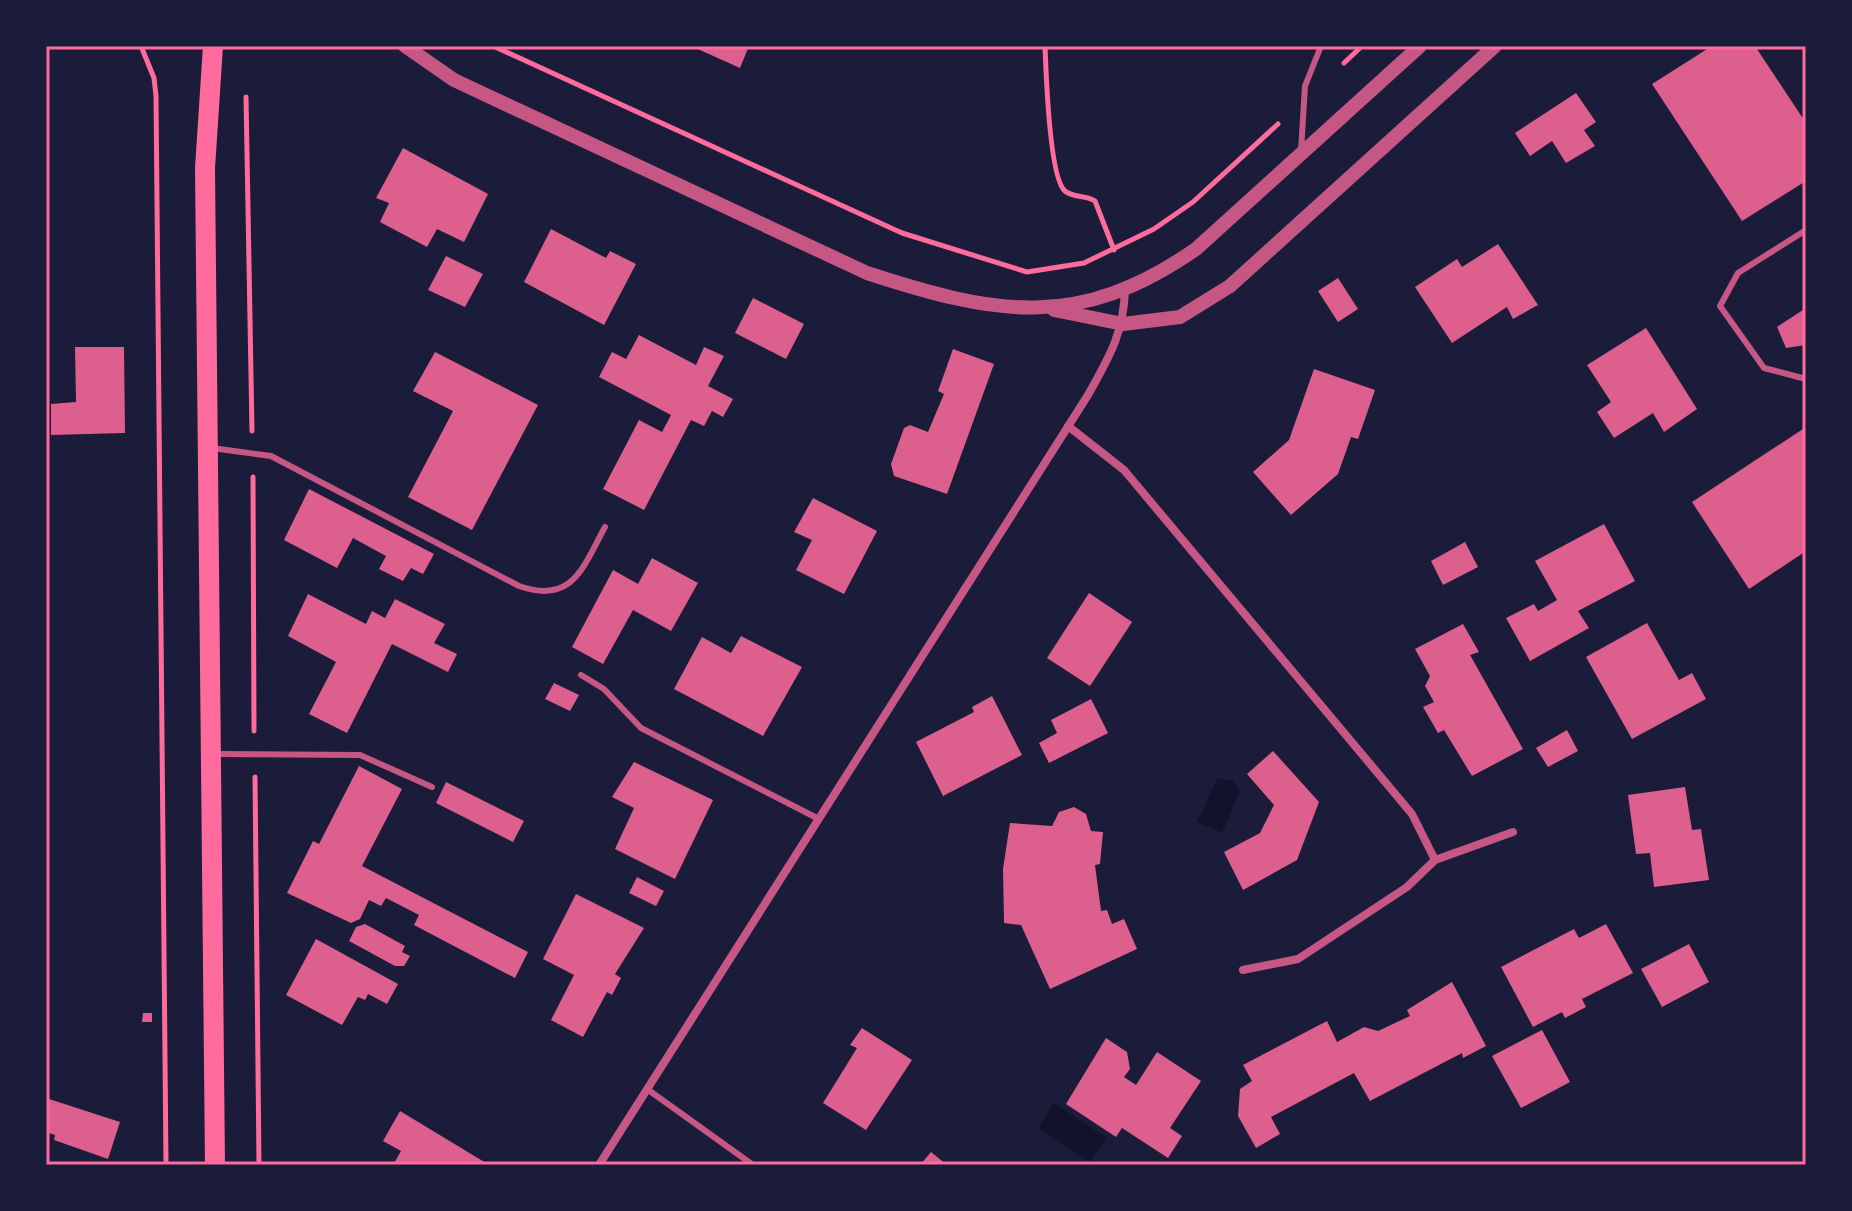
<svg xmlns="http://www.w3.org/2000/svg" width="1852" height="1211" font-family="Raleway,sans-serif">
<style>
.water{fill:#12122b}
.building{fill:#dd5f8e}
.lines{fill:none;stroke-linecap:round;stroke-linejoin:round}
.path{stroke:#ff6b9d;stroke-width:5}
.service{stroke:#c65784;stroke-width:6}
.minor{stroke:#c65784;stroke-width:8}
.tertiary{stroke:#c65784;stroke-width:14}
.primary{stroke:#ff6b9d;stroke-width:20}
.neatline{fill:none;stroke:#ff6b9d;stroke-width:3}
</style>
<rect width="100%" height="100%" fill="#1b1b3a"/>
<g class="water">
<path d="M 1217,779 L 1232,780 L 1240,790 L 1222,833 L 1197,822 Z"/>
<path d="M 1054,1103 L 1107,1138 L 1090,1162 L 1038,1128 Z"/>
</g>
<g class="building">
<path d="M 691,46 L 749,46 L 740,68 Z"/>
<path d="M 1712,46 L 1755,46 L 1806,123 L 1806,181 L 1742,221 L 1652,84 Z"/>
<path d="M 1576,93 L 1596,122 L 1584,130 L 1595,146 L 1566,163 L 1552,141 L 1530,156 L 1515,133 Z"/>
<path d="M 403,148 L 488,194 L 464,242 L 437,229 L 427,247 L 380,222 L 389,203 L 376,198 Z"/>
<path d="M 551,229 L 606,258 L 610,251 L 636,264 L 604,325 L 524,282 Z"/>
<path d="M 1498,244 L 1538,305 L 1513,319 L 1507,307 L 1452,343 L 1415,287 L 1457,259 L 1462,267 Z"/>
<path d="M 446,256 L 483,274 L 465,307 L 428,290 Z"/>
<path d="M 1338,278 L 1358,309 L 1338,322 L 1318,291 Z"/>
<path d="M 753,298 L 804,324 L 786,359 L 735,333 Z"/>
<path d="M 1806,308 L 1806,345 L 1786,348 L 1777,327 Z"/>
<path d="M 1646,328 L 1697,409 L 1664,432 L 1653,413 L 1614,438 L 1597,412 L 1611,402 L 1587,365 Z"/>
<path d="M 639,335 L 696,365 L 704,347 L 724,356 L 708,386 L 733,399 L 723,417 L 712,411 L 704,426 L 691,420 L 644,510 L 603,489 L 639,420 L 662,432 L 671,415 L 599,377 L 612,352 L 626,359 Z"/>
<path d="M 75,347 L 124,347 L 125,433 L 51,435 L 51,404 L 76,402 Z"/>
<path d="M 953,349 L 994,364 L 947,494 L 894,476 L 891,464 L 904,428 L 910,425 L 928,432 L 944,394 L 938,391 Z"/>
<path d="M 435,352 L 538,405 L 472,530 L 408,497 L 453,411 L 413,391 Z"/>
<path d="M 1314,369 L 1375,390 L 1358,439 L 1351,437 L 1338,474 L 1291,515 L 1253,472 L 1289,440 Z"/>
<path d="M 1806,427 L 1806,551 L 1749,589 L 1692,502 Z"/>
<path d="M 309,489 L 434,554 L 423,574 L 411,568 L 403,581 L 379,569 L 386,556 L 353,538 L 337,568 L 284,540 Z"/>
<path d="M 813,498 L 877,531 L 844,594 L 796,570 L 812,540 L 794,532 Z"/>
<path d="M 1604,524 L 1635,581 L 1578,611 L 1589,628 L 1530,661 L 1506,618 L 1534,604 L 1538,611 L 1557,600 L 1535,561 Z"/>
<path d="M 1465,542 L 1478,567 L 1443,585 L 1431,561 Z"/>
<path d="M 652,558 L 698,583 L 671,631 L 633,610 L 603,664 L 572,647 L 613,570 L 638,584 Z"/>
<path d="M 1089,593 L 1132,622 L 1090,686 L 1047,658 Z"/>
<path d="M 308,594 L 366,624 L 372,611 L 385,618 L 395,599 L 445,624 L 434,643 L 457,654 L 448,672 L 392,644 L 347,733 L 309,714 L 336,662 L 288,636 Z"/>
<path d="M 1647,623 L 1679,680 L 1692,673 L 1706,699 L 1632,739 L 1586,657 Z"/>
<path d="M 1463,624 L 1479,652 L 1470,655 L 1523,749 L 1472,776 L 1444,730 L 1438,733 L 1423,707 L 1434,702 L 1425,686 L 1430,676 L 1415,649 Z"/>
<path d="M 741,636 L 802,667 L 763,736 L 674,689 L 702,637 L 731,653 Z"/>
<path d="M 554,683 L 579,695 L 570,711 L 545,699 Z"/>
<path d="M 992,696 L 1022,755 L 943,796 L 916,742 L 974,712 L 972,707 Z"/>
<path d="M 1091,699 L 1108,733 L 1049,763 L 1039,743 L 1057,733 L 1051,720 Z"/>
<path d="M 1567,730 L 1578,751 L 1548,767 L 1536,748 Z"/>
<path d="M 1273,751 L 1319,802 L 1297,860 L 1243,890 L 1224,852 L 1260,833 L 1274,805 L 1247,774 Z"/>
<path d="M 634,762 L 713,800 L 675,879 L 615,849 L 634,808 L 612,797 Z"/>
<path d="M 359,766 L 402,789 L 362,866 L 528,952 L 515,978 L 414,925 L 419,915 L 386,898 L 381,906 L 369,900 L 360,919 L 351,923 L 287,893 L 313,841 L 319,844 Z"/>
<path d="M 446,782 L 524,821 L 513,842 L 436,803 Z"/>
<path d="M 1685,787 L 1692,830 L 1701,829 L 1709,880 L 1654,887 L 1650,853 L 1636,854 L 1628,795 Z"/>
<path d="M 1074,807 L 1086,814 L 1091,831 L 1103,832 L 1100,864 L 1095,865 L 1101,911 L 1107,910 L 1112,924 L 1124,919 L 1137,949 L 1050,989 L 1021,925 L 1004,923 L 1003,869 L 1010,823 L 1052,826 L 1059,812 Z"/>
<path d="M 637,877 L 664,891 L 656,906 L 629,893 Z"/>
<path d="M 576,894 L 644,928 L 615,974 L 621,978 L 612,995 L 607,992 L 583,1037 L 551,1020 L 574,975 L 543,959 Z"/>
<path d="M 365,924 L 405,946 L 402,952 L 410,956 L 404,966 L 395,966 L 349,941 L 356,927 Z"/>
<path d="M 1606,924 L 1633,973 L 1582,999 L 1586,1007 L 1565,1018 L 1562,1012 L 1533,1027 L 1501,967 L 1574,929 L 1579,938 Z"/>
<path d="M 316,939 L 398,984 L 387,1004 L 368,994 L 365,1000 L 358,997 L 342,1025 L 286,995 Z"/>
<path d="M 1689,944 L 1709,982 L 1662,1007 L 1641,969 Z"/>
<path d="M 1452,982 L 1486,1046 L 1463,1058 L 1462,1053 L 1370,1101 L 1354,1073 L 1271,1117 L 1280,1134 L 1256,1148 L 1238,1116 L 1240,1089 L 1252,1081 L 1243,1065 L 1327,1021 L 1337,1042 L 1364,1027 L 1378,1031 L 1410,1016 L 1407,1010 Z"/>
<path d="M 143,1013 L 152,1013 L 152,1022 L 142,1022 Z"/>
<path d="M 862,1028 L 912,1060 L 866,1130 L 823,1103 L 857,1048 L 850,1045 Z"/>
<path d="M 1542,1030 L 1570,1082 L 1521,1108 L 1492,1056 Z"/>
<path d="M 1106,1038 L 1127,1052 L 1130,1069 L 1124,1077 L 1136,1085 L 1157,1052 L 1201,1081 L 1170,1128 L 1182,1136 L 1168,1158 L 1122,1128 L 1116,1137 L 1066,1104 Z"/>
<path d="M 46,1098 L 120,1122 L 108,1159 L 54,1140 L 55,1135 L 46,1132 Z"/>
<path d="M 400,1111 L 486,1163 L 393,1165 L 401,1151 L 383,1141 Z"/>
<path d="M 931,1152 L 947,1165 L 920,1165 Z"/>
</g>
<g class="lines">
<g class="path">
<path d="M 141,46 L 154,78 L 156,96 L 166,1165"/>
<path d="M 493,46 L 902,233 L 1027,272 L 1084,263 L 1154,229 L 1193,202 L 1278,124"/>
<path d="M 1045,46 C 1046,71 1049,178 1065,191 C 1073,198 1086,195 1095,201 L 1114,250"/>
<path d="M 1344,63 L 1362,46"/>
<path d="M 246,97 L 252,431"/>
<path d="M 253,477 L 254,731"/>
<path d="M 255,777 L 259,1165"/>
</g>
<g class="service">
<path d="M 1301,151 L 1305,86 L 1321,46"/>
<path d="M 1806,230 L 1738,273 L 1720,306 L 1764,368 L 1806,379"/>
<path d="M 212,448 L 271,456 L 519,586 C 573,605 583,567 605,527"/>
<path d="M 581,675 L 604,689 L 641,728 L 817,818"/>
<path d="M 214,754 L 360,755 L 432,787"/>
<path d="M 647,1089 L 753,1165"/>
</g>
<g class="minor">
<path d="M 1068,426 L 1124,470 L 1412,814 L 1435,860"/>
<path d="M 1243,970 L 1298,959 L 1407,887 L 1435,860 L 1513,832"/>
<path d="M 599,1165 L 1088,395 C 1109,357 1123,335 1125,291"/>
</g>
<g class="tertiary">
<path d="M 405,46 L 454,80 L 867,273 C 996,315 1078,331 1196,249 L 1420,46"/>
<path d="M 1054,310 L 1123,324 L 1180,317 L 1230,286 L 1495,46"/>
</g>
<path class="primary" d="M 213,46 L 205,168 L 215,1165"/>
</g>
<rect width="1852" height="1211" fill="none" stroke="#1b1b3a" stroke-width="96"/>
<rect x="48" y="48" width="1756" height="1115" class="neatline"/>
</svg>
